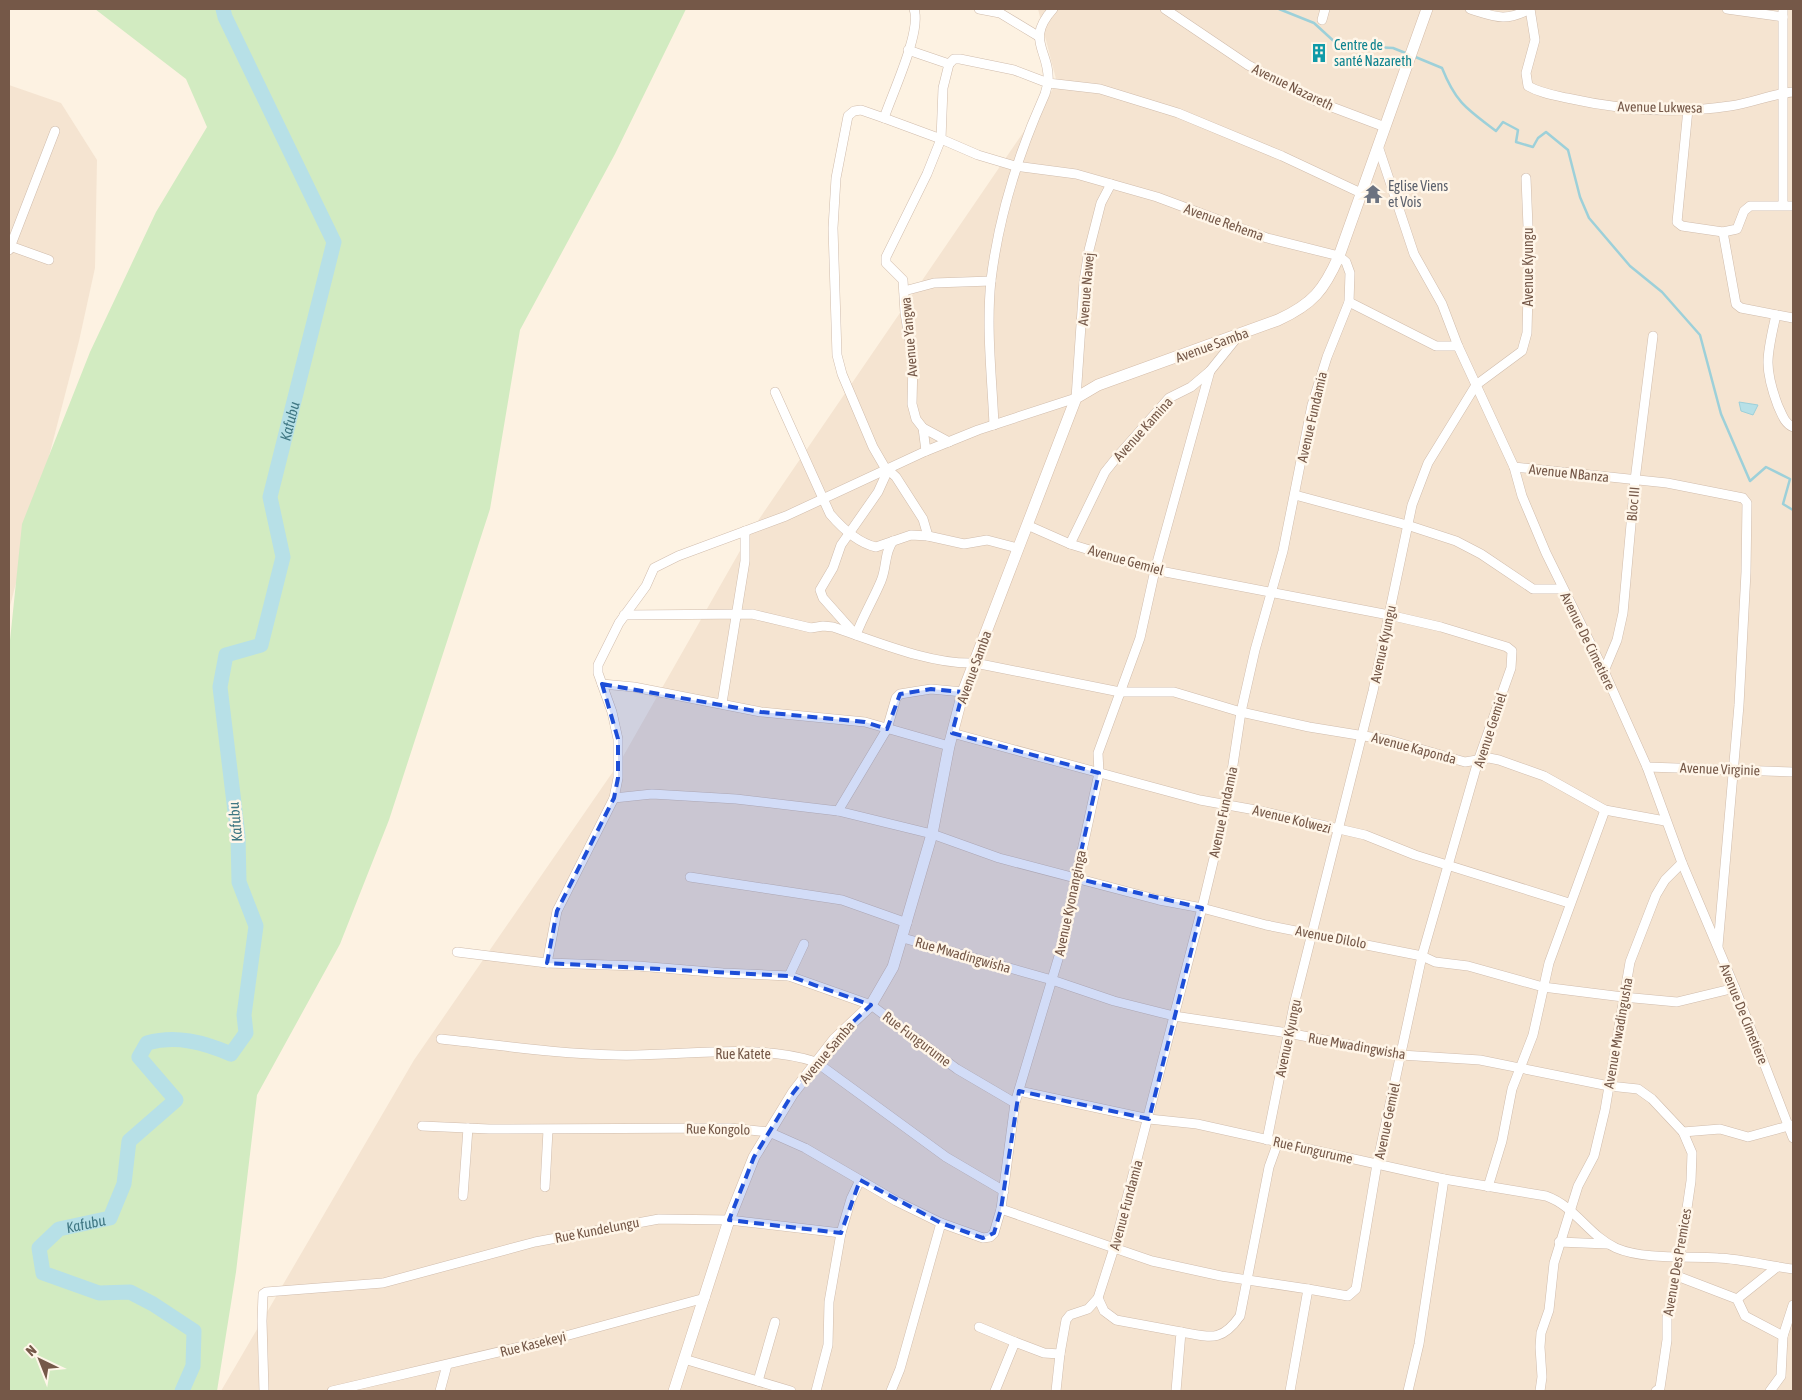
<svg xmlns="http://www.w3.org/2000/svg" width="1802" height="1400" font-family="'Asap Condensed',sans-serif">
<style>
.residential{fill:#f5e4d1}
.green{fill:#d2ebc1}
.water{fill:#b7e0e7;stroke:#9dd0d9}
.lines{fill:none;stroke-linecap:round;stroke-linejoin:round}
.stream{stroke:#9dd0d9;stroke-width:2.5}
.river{stroke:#b7e0e7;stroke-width:15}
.street-casing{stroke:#d0bcac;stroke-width:10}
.secondary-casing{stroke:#d4bca9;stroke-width:12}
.street{stroke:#fff;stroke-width:9}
.secondary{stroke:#fff;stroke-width:11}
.marked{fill:#1d4ed8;fill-opacity:0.2;stroke:#1d4ed8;stroke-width:4;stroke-dasharray:10 6;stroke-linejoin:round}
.labels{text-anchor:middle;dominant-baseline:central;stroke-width:5;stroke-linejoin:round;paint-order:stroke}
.culture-label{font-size:14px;fill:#0d838f;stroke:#fff6e9;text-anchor:start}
.street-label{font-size:14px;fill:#755848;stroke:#fff6e9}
.worship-label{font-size:14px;fill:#5b616d;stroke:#fff6e9;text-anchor:start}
.water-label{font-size:15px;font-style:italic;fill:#3f7783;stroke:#fff6e9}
</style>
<rect width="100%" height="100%" fill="#fdf2e2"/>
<g class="residential">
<path d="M 1038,9 L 1793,9 L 1793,1391 L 221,1391 L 414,1060 L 621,760 L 753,528 L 1057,83 Z"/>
<path d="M 9,85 L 61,103 L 97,160 L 95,268 L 79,341 L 9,610 Z"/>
</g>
<path class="green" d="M 95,9 L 686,9 L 615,154 L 520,330 L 490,509 L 389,820 L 340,944 L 257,1095 L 236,1272 L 217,1391 L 9,1391 L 9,650 L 22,524 L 90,352 L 156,212 L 207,127 L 186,79 Z"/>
<path class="water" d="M 1739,402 L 1758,405 L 1753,415 L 1741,411 Z"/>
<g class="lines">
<g class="stream">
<path d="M 1279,9 L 1314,23 L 1338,45 L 1393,48 L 1408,54"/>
<path d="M 1413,56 L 1442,68 C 1456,103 1467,109 1496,131 L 1503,122 L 1518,130 L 1516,142 L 1533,147 L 1538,138 L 1546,132 L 1568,150 L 1580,197 L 1589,218 L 1630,266 L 1662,292 L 1700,335 L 1721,414 L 1750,481 L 1766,467 L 1790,479 L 1783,504 L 1793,510"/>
</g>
<path class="river" id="s1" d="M 182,1391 L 193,1366 L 194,1331 L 153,1304 L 130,1292 L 99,1293 L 43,1273 L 39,1248 L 59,1229 L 110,1218 L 124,1184 L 129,1141 L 176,1100 L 139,1057 L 147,1043 C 176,1035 203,1042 231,1054 L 246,1033 L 244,1015 L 256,926 L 239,882 L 238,836 L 220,687 L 226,655 L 261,645 L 283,557 L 270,497 L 334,242 L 225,17 L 223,9"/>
<g class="street-casing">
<g id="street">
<path d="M 979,9 L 1000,13 L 1038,36"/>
<path d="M 1053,9 C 1024,41 1051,51 1048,83 L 1100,89 L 1178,113 L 1282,156 L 1361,193"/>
<path d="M 1165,9 L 1248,65 L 1316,101 L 1385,127"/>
<path d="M 1470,9 C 1496,17 1505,22 1530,9"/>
<path d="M 1530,9 L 1535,40 L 1526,73 L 1528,86 C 1540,93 1553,95 1567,98 C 1620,110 1677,114 1730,106 C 1752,103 1771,94 1793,92"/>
<path d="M 1727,9 L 1783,17"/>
<path d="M 1322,20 L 1325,9"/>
<path d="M 908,50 L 949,64 L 954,59 L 960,59 L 1014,70 L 1048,83 L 1045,94 C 1018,154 999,215 991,280 C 986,328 992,378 994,425"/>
<path d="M 949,64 L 943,88 L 941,139 L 927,174 L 886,257 L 886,263 L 903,280 L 905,313 L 913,361 L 912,404 L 916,419 L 923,428 L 926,451 L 978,430 L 1076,398 L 1084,281 L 1089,250 L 1101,203 L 1111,184"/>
<path d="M 1688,109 L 1677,222 L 1682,226 L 1723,232 L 1737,229 L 1744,211 L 1750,206 L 1793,206"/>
<path d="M 884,118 C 892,94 922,31 914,9"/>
<path d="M 1378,146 L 1414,254 L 1442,304 L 1458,346 L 1514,467 L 1522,496 L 1546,553 L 1604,671 L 1647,767 L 1682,863 L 1735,988 L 1793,1138"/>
<path d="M 1783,205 L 1783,9"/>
<path d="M 1723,232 L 1736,304 L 1741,308 L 1793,318"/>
<path d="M 10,246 L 49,260"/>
<path d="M 9,250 L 55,131"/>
<path d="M 904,291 L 934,283 L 991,281"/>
<path d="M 1349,302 L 1436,346 L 1458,346"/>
<path d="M 1776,315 C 1767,355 1763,366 1778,406 C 1782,414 1784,423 1793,427"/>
<path d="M 775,392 L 830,514 C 842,528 858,543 876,547 L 911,535 L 928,536 L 964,544 L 987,540 L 1017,548"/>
<path d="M 923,428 L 949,442"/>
<path d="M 1514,467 L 1667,483 L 1743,498 L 1747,503 L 1746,572 L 1739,705 L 1718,946"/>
<path d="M 888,470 L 878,492 L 841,545 L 833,568 L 820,590 L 823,598 L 856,635 C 863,616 873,600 881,581 C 887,567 884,553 893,541"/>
<path d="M 1295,495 L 1407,525 L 1456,541 L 1481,554 L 1533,589 L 1563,589"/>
<path d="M 1027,525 L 1070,544 L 1155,570 L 1389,615 L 1441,627 L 1507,647 L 1512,651 L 1511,668 L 1478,761 L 1422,956 L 1377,1164 L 1356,1289 L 1348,1296 L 1308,1289 L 1290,1391"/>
<path d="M 928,536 L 923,519 L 896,477 L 884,466 L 873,447 L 842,374 L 837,355 L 833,228 L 836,178 L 848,116 L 854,111 L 861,110 L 884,118 L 941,139 L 978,155 L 1015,166 L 1076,174 L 1157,197 L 1267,238 L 1339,256 L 1346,262 L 1350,273 L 1349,302 L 1327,357 L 1312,405 L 1283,551 L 1255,650 L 1241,712 L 1227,804 L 1202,908 L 1114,1248 L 1098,1298 L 1088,1309 L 1070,1315 L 1066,1320 L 1060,1354 L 1056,1391"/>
<path d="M 1070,544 L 1105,472 L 1117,457 L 1169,398 L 1191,387 L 1210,371 L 1239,335"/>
<path d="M 624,615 L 752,614 L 811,628 L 823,626 L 833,627 C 875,641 931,665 975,663 L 1120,692 L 1174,692 L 1241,712 L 1309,727 L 1389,740 L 1465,762 L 1489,758 L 1499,760 L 1544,776 L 1605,810 L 1665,821"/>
<path d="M 1604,671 L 1617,640 L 1623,613 L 1635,480 L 1653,336"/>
<path d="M 602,684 L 634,687 L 761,712 L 865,722 L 949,746"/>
<path d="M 722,703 L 745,561 L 745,531"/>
<path d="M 952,733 L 1200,800 L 1261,811 L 1365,835 L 1415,855 L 1569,903"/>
<path d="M 1647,767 L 1793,772"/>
<path d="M 614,798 L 652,794 L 736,799 L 838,811 L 932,834 L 999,858 L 1159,900 L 1202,908 L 1266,925 L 1422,956 L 1435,962 L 1468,966 L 1543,987 L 1623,997 L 1677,1002 L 1735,988"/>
<path d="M 838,811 L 887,729 L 896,698 L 900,694 L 931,689 L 963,692"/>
<path d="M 690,877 L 842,900 L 907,923"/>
<path d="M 903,938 L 1052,980 L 1114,1001 L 1174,1016 L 1288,1033 L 1401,1055 L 1480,1060 L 1609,1086 L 1638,1089 L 1652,1099 L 1683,1132 L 1692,1153 L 1691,1181 L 1677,1276 L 1667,1317 L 1667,1340 L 1660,1388 L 1656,1391"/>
<path d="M 457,952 L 547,963 L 557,911 L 614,798 L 618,778 L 618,739 L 612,712 L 598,673 L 598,665 L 619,623 L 646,586 L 654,568 L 678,556 L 786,516 L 926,451"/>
<path d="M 547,963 L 638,966 L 723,973 L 789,976 L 804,944"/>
<path d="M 789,976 L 871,1005 L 957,1069 L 1015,1103"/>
<path d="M 441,1039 C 499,1045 557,1054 616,1055 C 681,1057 753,1042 816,1062 L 946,1157 L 1004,1191"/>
<path d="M 1019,1091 L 1149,1119 L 1197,1124 L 1444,1179 L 1546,1196 C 1575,1206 1589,1236 1616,1248 C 1644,1260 1688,1256 1718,1258 C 1743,1259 1768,1266 1793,1269"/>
<path d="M 422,1126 L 489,1129 L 730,1128 L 769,1132 L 805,1148 L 896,1201 L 941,1223 L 983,1238 L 990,1237 L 994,1233 L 1001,1209 L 1015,1103 L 1059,956 L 1099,773 L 1098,753 L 1140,638 L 1155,570 L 1210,371"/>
<path d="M 1683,1132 L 1720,1129 L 1748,1137 L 1792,1125"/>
<path d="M 1267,1140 L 1294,1005 L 1373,691 L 1412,505 L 1428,463 L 1476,385 L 1522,351 L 1527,333 L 1529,251 L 1526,178"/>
<path d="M 545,1187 L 548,1130"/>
<path d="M 1488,1187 L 1502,1141 L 1512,1089 L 1533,1035 L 1549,963 L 1605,810"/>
<path d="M 463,1196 L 468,1128"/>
<path d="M 1001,1209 L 1152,1261 L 1221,1276 L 1308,1289"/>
<path d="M 1559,1242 L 1607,1244"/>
<path d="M 1677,1276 L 1737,1299 L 1745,1316 L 1783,1336"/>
<path d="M 1098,1298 L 1104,1311 L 1116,1320 L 1181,1332 L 1176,1391"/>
<path d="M 1737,1299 L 1777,1267"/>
<path d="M 979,1327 L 1015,1342"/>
<path d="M 1181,1332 C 1210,1337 1221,1343 1240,1316 L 1269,1167 L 1278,1142"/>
<path d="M 684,1359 L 791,1391"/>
<path d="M 758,1381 L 775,1322"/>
<path d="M 264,1391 L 262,1321 L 263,1294 L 266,1292 L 383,1283 L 535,1242 L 659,1219 L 729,1220 L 841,1233"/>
<path d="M 332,1391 L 558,1338 L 705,1298"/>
<path d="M 440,1391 L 447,1365"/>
<path d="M 816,1391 L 828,1345 L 829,1302 L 841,1233 L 851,1199 L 860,1180"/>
<path d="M 891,1391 L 900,1369 L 941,1223"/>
<path d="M 995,1391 L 1015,1342 L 1044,1353 L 1060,1354"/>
<path d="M 1408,1391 L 1419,1344 L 1444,1179"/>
<path d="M 1540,1391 L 1542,1377 L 1540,1347 L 1541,1333 L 1549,1310 L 1554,1263 L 1578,1186 L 1594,1156 L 1605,1110 L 1630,962 L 1656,895 L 1665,880 L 1682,863"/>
<path d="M 1770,1391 L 1781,1376 L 1783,1336 L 1793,1305"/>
</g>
</g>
<g class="secondary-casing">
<path id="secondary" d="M 674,1391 L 729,1220 L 754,1157 L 793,1093 L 835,1039 L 871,1005 L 893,967 L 932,834 L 949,746 L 963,692 L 1076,398 L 1098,385 L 1278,320 C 1313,304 1324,290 1339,256 L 1427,9"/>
</g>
<use href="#street" class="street"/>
<use href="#secondary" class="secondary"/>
</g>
<path class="marked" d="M 602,684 L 761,712 L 865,722 L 887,729 L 900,694 L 931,689 L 963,692 L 952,733 L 1099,773 L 1075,878 L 1202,908 L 1149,1119 L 1019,1091 L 1001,1209 L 994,1233 L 983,1238 L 941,1223 L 860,1180 L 841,1233 L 729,1220 L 754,1157 L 793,1093 L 835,1039 L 871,1005 L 789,976 L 547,963 L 557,911 L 614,798 L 618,778 L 618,739 Z"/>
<defs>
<g id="building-bare" transform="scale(1.5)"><path d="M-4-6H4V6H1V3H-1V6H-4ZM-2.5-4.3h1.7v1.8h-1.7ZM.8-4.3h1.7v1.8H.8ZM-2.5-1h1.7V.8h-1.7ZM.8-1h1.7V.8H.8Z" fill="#0f9aa8" stroke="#fff6e9" stroke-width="2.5" paint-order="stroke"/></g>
<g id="temple-bare" transform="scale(1.5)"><path d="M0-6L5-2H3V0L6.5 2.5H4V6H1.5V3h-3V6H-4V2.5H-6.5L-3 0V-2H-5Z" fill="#6b7280" stroke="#fff6e9" stroke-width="2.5" paint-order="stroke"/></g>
</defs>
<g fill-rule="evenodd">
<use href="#building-bare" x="1319" y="53"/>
<use href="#temple-bare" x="1373" y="194"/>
</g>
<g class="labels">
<g class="culture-label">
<text x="1334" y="45">Centre de<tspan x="1334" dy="16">santé Nazareth</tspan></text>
</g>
<g class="street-label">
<text transform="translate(1293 87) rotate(26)">Avenue Nazareth</text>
<text transform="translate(1660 107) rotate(1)">Avenue Lukwesa</text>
<text transform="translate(1224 222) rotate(20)">Avenue Rehema</text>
<text transform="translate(1528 267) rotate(-90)">Avenue Kyungu</text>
<text transform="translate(1086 289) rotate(-85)">Avenue Nawej</text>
<text transform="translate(909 337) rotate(-95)">Avenue Yangwa</text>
<text transform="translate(1212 345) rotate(-20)">Avenue Samba</text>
<text transform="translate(1312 417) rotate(-77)">Avenue Fundamia</text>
<text transform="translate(1143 429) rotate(-48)">Avenue Kamina</text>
<text transform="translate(1569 473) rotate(6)">Avenue NBanza</text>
<text transform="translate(1633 504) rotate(-85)">Bloc III</text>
<text transform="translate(1126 560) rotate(16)">Avenue Gemiel</text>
<text transform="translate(1588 641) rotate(64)">Avenue De Cimetiere</text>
<text transform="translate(1383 644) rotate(-78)">Avenue Kyungu</text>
<text transform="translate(974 667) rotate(-70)">Avenue Samba</text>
<text transform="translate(1490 730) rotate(-72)">Avenue Gemiel</text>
<text transform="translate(1414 748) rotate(15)">Avenue Kaponda</text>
<text transform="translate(1720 769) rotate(2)">Avenue Virginie</text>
<text transform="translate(1223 812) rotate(-78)">Avenue Fundamia</text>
<text transform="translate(1292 819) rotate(14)">Avenue Kolwezi</text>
<text transform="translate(1070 903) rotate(-78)">Avenue Kyonanginga</text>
<text transform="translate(1331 937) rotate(11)">Avenue Dilolo</text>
<text transform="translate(963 955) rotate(16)">Rue Mwadingwisha</text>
<text transform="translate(1744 1014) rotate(68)">Avenue De Cimetiere</text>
<text transform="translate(1618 1033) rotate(-80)">Avenue Mwadingusha</text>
<text transform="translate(1288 1038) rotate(-78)">Avenue Kyungu</text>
<text transform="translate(917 1039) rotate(37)">Rue Fungurume</text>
<text transform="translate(1357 1046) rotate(10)">Rue Mwadingwisha</text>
<text transform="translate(827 1052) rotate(-50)">Avenue Samba</text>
<text x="743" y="1054">Rue Katete</text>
<text transform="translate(1387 1121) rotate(-78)">Avenue Gemiel</text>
<text transform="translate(718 1129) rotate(1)">Rue Kongolo</text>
<text transform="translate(1313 1150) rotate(13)">Rue Fungurume</text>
<text transform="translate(1126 1205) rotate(-75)">Avenue Fundamia</text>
<text transform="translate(597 1230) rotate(-11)">Rue Kundelungu</text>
<text transform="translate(1677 1262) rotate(-80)">Avenue Des Premices</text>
<text transform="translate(533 1344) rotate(-14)">Rue Kasekeyi</text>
</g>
<g class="worship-label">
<text x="1388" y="186">Eglise Viens<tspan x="1388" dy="16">et Vois</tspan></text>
</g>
<g class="water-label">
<text stroke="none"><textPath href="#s1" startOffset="1311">Kafubu</textPath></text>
<text transform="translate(235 822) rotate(-96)">Kafubu</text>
<text stroke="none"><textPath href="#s1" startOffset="308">Kafubu</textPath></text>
</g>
</g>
<rect width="1802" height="1400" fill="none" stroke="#755848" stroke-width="20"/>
<g transform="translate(40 1360) rotate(317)" stroke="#fff6e9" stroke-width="4" paint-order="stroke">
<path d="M0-4L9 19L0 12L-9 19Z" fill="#755848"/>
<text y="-8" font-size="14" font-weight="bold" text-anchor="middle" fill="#755848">N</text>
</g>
</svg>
